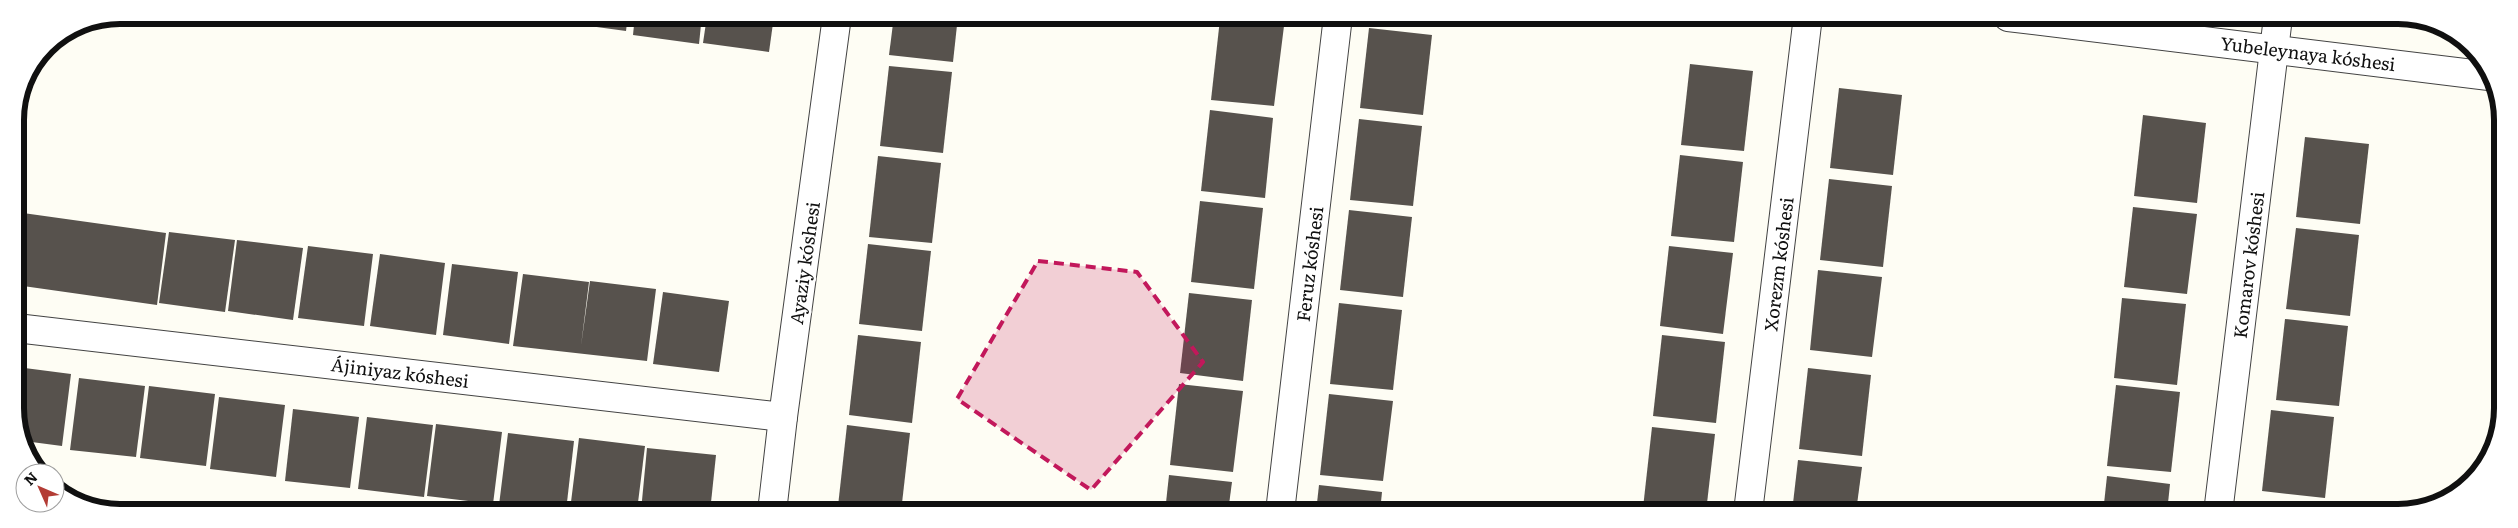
<svg xmlns="http://www.w3.org/2000/svg" width="2518" height="528" font-family="Literata,serif">
<style>
.building{fill:#57524d}
.lines{fill:none;stroke-linecap:round;stroke-linejoin:round}
.street-casing{stroke:#434343;stroke-width:30}
.street{stroke:#fff;stroke-width:28}
.marked{fill:#c2185b;fill-opacity:0.2;stroke:#c2185b;stroke-width:4;stroke-dasharray:10 6;stroke-linejoin:round}
.labels{text-anchor:middle;dominant-baseline:central;stroke-width:5;stroke-linejoin:round;paint-order:stroke}
.street-label{font-size:18px;fill:#101010;stroke:#fff}
.rim{fill:none;stroke:#101010;stroke-width:6}
</style>
<rect width="100%" height="100%" fill="#fefdf4"/>
<g class="building">
<path d="M 516,15 L 557,15 L 556,22 Z"/>
<path d="M 561,15 L 628,15 L 626,31 L 560,22 Z"/>
<path d="M 635,15 L 702,15 L 699,44 L 633,35 Z"/>
<path d="M 707,16 L 774,16 L 769,52 L 703,43 Z"/>
<path d="M 894,16 L 958,16 L 953,62 L 889,55 Z"/>
<path d="M 1220,19 L 1284,26 L 1274,106 L 1211,100 Z"/>
<path d="M 1369,28 L 1432,35 L 1423,115 L 1360,108 Z"/>
<path d="M 1690,64 L 1753,71 L 1744,151 L 1681,145 Z"/>
<path d="M 889,66 L 952,72 L 943,153 L 880,146 Z"/>
<path d="M 1839,88 L 1902,95 L 1893,175 L 1830,168 Z"/>
<path d="M 1210,110 L 1273,118 L 1265,198 L 1201,191 Z"/>
<path d="M 2143,115 L 2206,123 L 2197,203 L 2134,196 Z"/>
<path d="M 1359,119 L 1422,126 L 1413,206 L 1350,200 Z"/>
<path d="M 2305,137 L 2369,144 L 2360,224 L 2296,217 Z"/>
<path d="M 1680,155 L 1743,162 L 1734,242 L 1671,236 Z"/>
<path d="M 878,156 L 941,163 L 932,243 L 869,237 Z"/>
<path d="M 1829,179 L 1892,186 L 1883,267 L 1820,260 Z"/>
<path d="M 1200,201 L 1263,208 L 1254,289 L 1191,282 Z"/>
<path d="M 2133,207 L 2197,214 L 2187,294 L 2124,287 Z"/>
<path d="M 1349,210 L 1412,217 L 1403,297 L 1340,290 Z"/>
<path d="M 23,213 L 166,233 L 157,305 L 16,285 L 16,215 L 23,216 Z"/>
<path d="M 2296,228 L 2359,235 L 2350,316 L 2286,309 Z"/>
<path d="M 169,232 L 235,240 L 225,312 L 159,303 Z"/>
<path d="M 237,240 L 303,248 L 293,320 L 228,311 Z"/>
<path d="M 868,244 L 931,251 L 922,331 L 859,324 Z"/>
<path d="M 308,246 L 373,254 L 364,326 L 298,318 Z"/>
<path d="M 1669,246 L 1733,253 L 1723,334 L 1660,326 Z"/>
<path d="M 380,254 L 445,263 L 436,335 L 370,326 Z"/>
<path d="M 452,264 L 518,272 L 509,344 L 443,335 Z"/>
<path d="M 1818,270 L 1882,277 L 1872,357 L 1810,350 Z"/>
<path d="M 523,274 L 589,282 L 581,346 L 590,281 L 656,289 L 647,361 L 513,346 Z"/>
<path d="M 663,292 L 729,301 L 719,372 L 653,364 Z"/>
<path d="M 1189,293 L 1252,300 L 1243,381 L 1180,373 Z"/>
<path d="M 2122,298 L 2186,304 L 2177,385 L 2114,378 Z"/>
<path d="M 1339,303 L 1402,310 L 1393,390 L 1330,384 Z"/>
<path d="M 2285,319 L 2348,326 L 2339,406 L 2276,400 Z"/>
<path d="M 858,335 L 921,342 L 912,423 L 849,415 Z"/>
<path d="M 1662,335 L 1725,342 L 1716,423 L 1653,416 Z"/>
<path d="M 17,367 L 71,374 L 62,446 L 24,441 L 17,429 Z"/>
<path d="M 1808,368 L 1871,375 L 1862,456 L 1799,449 Z"/>
<path d="M 79,378 L 145,386 L 136,457 L 70,450 Z"/>
<path d="M 1179,384 L 1243,391 L 1233,472 L 1170,465 Z"/>
<path d="M 2116,385 L 2180,392 L 2171,472 L 2107,466 Z"/>
<path d="M 149,386 L 215,394 L 206,466 L 140,458 Z"/>
<path d="M 1329,394 L 1393,401 L 1383,481 L 1320,475 Z"/>
<path d="M 219,397 L 285,405 L 276,477 L 210,469 Z"/>
<path d="M 293,409 L 359,417 L 350,488 L 285,481 Z"/>
<path d="M 2271,410 L 2334,417 L 2325,498 L 2262,491 Z"/>
<path d="M 367,417 L 433,425 L 424,497 L 358,489 Z"/>
<path d="M 436,424 L 502,432 L 493,504 L 427,496 Z"/>
<path d="M 847,425 L 910,433 L 901,512 L 838,506 Z"/>
<path d="M 1652,427 L 1715,434 L 1706,512 L 1643,508 Z"/>
<path d="M 508,433 L 574,441 L 566,511 L 499,505 Z"/>
<path d="M 579,438 L 645,446 L 637,511 L 570,510 Z"/>
<path d="M 647,448 L 716,455 L 710,512 L 641,511 Z"/>
<path d="M 1798,460 L 1862,467 L 1856,512 L 1792,512 Z"/>
<path d="M 1169,475 L 1232,482 L 1228,512 L 1165,512 Z"/>
<path d="M 2107,476 L 2170,484 L 2167,513 L 2103,513 Z"/>
<path d="M 1319,485 L 1382,492 L 1380,512 L 1316,512 Z"/>
<path d="M 2262,502 L 2324,508 L 2324,513 L 2260,513 Z"/>
</g>
<g class="lines">
<g class="street-casing">
<g id="street">
<path d="M 2008,17 L 2489,76"/>
<path d="M 16,328 L 783,417"/>
<path d="M 772,512 L 783,417 L 837,16"/>
<path d="M 1280,512 L 1338,16"/>
<path d="M 1748,512 L 1808,16"/>
<path d="M 2218,513 L 2278,17"/>
</g>
</g>
<use href="#street" class="street"/>
</g>
<path class="marked" d="M 1038,261 L 1137,272 L 1203,362 L 1091,490 L 957,399 Z"/>
<g class="labels">
<g class="street-label">
<text transform="translate(2308 53) rotate(7)">Yubeleynaya kóshesi</text>
<text transform="translate(804 263) rotate(-82)">Ayaziy kóshesi</text>
<text transform="translate(1309 264) rotate(-83)">Feruz kóshesi</text>
<text transform="translate(1778 264) rotate(-83)">Xorezm kóshesi</text>
<text transform="translate(2248 265) rotate(-83)">Komarov kóshesi</text>
<text transform="translate(400 372) rotate(7)">Ájiniyaz kóshesi</text>
</g>
</g>
<path d="M0 0H2518V528H0ZM120 24H2398A96 96 0 0 1 2494 120V408A96 96 0 0 1 2398 504H120A96 96 0 0 1 24 408V120A96 96 0 0 1 120 24Z" fill="#fff" fill-rule="evenodd"/>
<path class="rim" d="M120 24H2398A96 96 0 0 1 2494 120V408A96 96 0 0 1 2398 504H120A96 96 0 0 1 24 408V120A96 96 0 0 1 120 24Z"/>
<g transform="translate(40 488) rotate(315)"><circle r="24" fill="#ffffff" stroke="#9f9f9f"/>
<path d="M0-4L9 19L0 12L-9 19Z" fill="#b33c35"/>
<text y="-8" font-size="14" font-weight="bold" text-anchor="middle" fill="#101010">N</text>
</g>
</svg>
